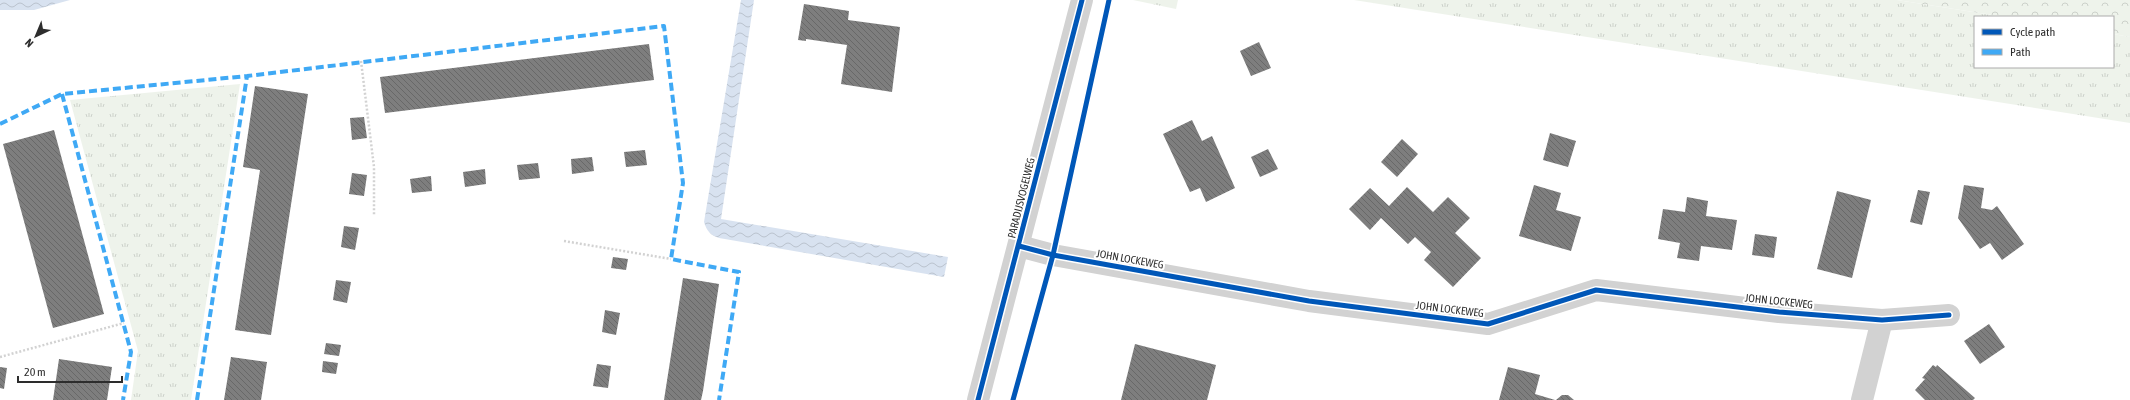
<svg xmlns="http://www.w3.org/2000/svg" width="2130" height="400" font-family="'Asap Condensed',sans-serif">
<style>
.grass{fill:url(#grass-tufts)}
.forest{fill:url(#forest-crowns)}
.water{fill:url(#water-waves)}
.building{fill:url(#building-back-hatch)}
.lines{fill:none;stroke-linecap:round;stroke-linejoin:round}
.path{stroke:#d2d2d2;stroke-width:2.5;stroke-dasharray:2 2;stroke-linecap:butt}
.minor{stroke:#d2d2d2;stroke-width:22}
.quiet{stroke:#3fa9f5;stroke-width:4;stroke-dasharray:8 4;stroke-linecap:butt}
.cycleway-casing{stroke:#fff;stroke-width:8}
.cycleway{stroke:#0057b8;stroke-width:5}
.labels{text-anchor:middle;dominant-baseline:central;stroke-width:4;stroke-linejoin:round;paint-order:stroke}
.street-label{font-size:11px;fill:#2d2d2d;stroke:#fff}
</style>
<defs>
<pattern id="grass-tufts" width="24" height="20" patternUnits="userSpaceOnUse"><rect width="24" height="20" fill="#eef3eb"/><path d="M3 7l-1-3M5 7V3M7 7l1-3M15 17l-1-3M17 17v-4M19 17l1-3" fill="none" stroke="#ccd1ca"/></pattern>
<pattern id="forest-crowns" width="20" height="18" patternUnits="userSpaceOnUse"><rect width="20" height="18" fill="#eef3eb"/><path d="M2 6a3 3 0 1 1 6 0M12 15a3 3 0 1 1 6 0" fill="none" stroke="#ccd1ca"/></pattern>
<pattern id="water-waves" width="16" height="10" patternUnits="userSpaceOnUse"><rect width="16" height="10" fill="#d8e2f0"/><path d="M0 5q4-4 8 0t8 0" fill="none" stroke="#bac2ce"/></pattern>
<pattern id="building-back-hatch" width="6" height="6" patternUnits="userSpaceOnUse"><rect width="6" height="6" fill="#7e7e7e"/><path d="M-1 5l2 2M0 0l6 6M5-1l2 2" fill="none" stroke="#686868"/></pattern>
</defs>
<rect width="100%" height="100%" fill="#fff"/>
<g class="grass">
<path d="M 1133,0 L 1178,0 L 1176,9 Z"/>
<path d="M 1354,0 L 1897,0 L 2005,17 L 1975,17 L 1975,67 L 2113,67 L 2113,34 L 2130,37 L 2130,123 Z"/>
<path d="M 240,84 L 191,400 L 131,400 L 138,351 L 70,100 Z"/>
</g>
<path class="forest" d="M 1897,0 L 2130,0 L 2130,37 L 2113,34 L 2113,17 L 2005,17 Z"/>
<g class="water">
<path d="M 0,0 L 70,0 L 34,10 L 0,10 Z"/>
<path d="M 741,0 L 754,0 L 721,219 L 948,257 L 944,277 L 719,238 C 710,235 707,231 704,222 Z"/>
</g>
<g class="building">
<path d="M 804,4 L 849,11 L 848,20 L 900,27 L 892,92 L 841,84 L 847,45 L 806,39 L 806,41 L 798,40 Z"/>
<path d="M 1259,42 L 1271,68 L 1251,76 L 1240,51 Z"/>
<path d="M 649,44 L 654,80 L 385,113 L 380,77 Z"/>
<path d="M 255,86 L 308,94 L 271,335 L 235,330 L 260,170 L 243,167 Z"/>
<path d="M 364,117 L 367,138 L 352,140 L 350,118 Z"/>
<path d="M 1192,120 L 1202,141 L 1212,136 L 1235,188 L 1206,202 L 1200,188 L 1190,192 L 1163,134 Z"/>
<path d="M 54,130 L 104,314 L 53,328 L 3,144 Z"/>
<path d="M 1550,133 L 1576,141 L 1568,167 L 1543,160 Z"/>
<path d="M 1402,139 L 1418,154 L 1397,177 L 1381,162 Z"/>
<path d="M 1268,149 L 1278,169 L 1260,177 L 1251,157 Z"/>
<path d="M 645,150 L 647,165 L 626,167 L 624,152 Z"/>
<path d="M 592,157 L 594,171 L 572,174 L 571,159 Z"/>
<path d="M 538,163 L 540,178 L 519,180 L 517,165 Z"/>
<path d="M 485,169 L 486,184 L 465,187 L 463,172 Z"/>
<path d="M 352,173 L 367,175 L 364,196 L 349,194 Z"/>
<path d="M 431,176 L 432,191 L 412,193 L 410,179 Z"/>
<path d="M 1534,185 L 1561,193 L 1556,210 L 1581,217 L 1571,251 L 1519,236 Z"/>
<path d="M 1964,185 L 1984,188 L 1981,208 L 1992,210 L 1997,206 L 2024,244 L 2002,260 L 1990,243 L 1980,249 L 1958,218 Z"/>
<path d="M 1407,187 L 1433,212 L 1448,197 L 1470,218 L 1455,233 L 1481,258 L 1453,287 L 1424,260 L 1431,252 L 1415,237 L 1408,244 L 1381,218 L 1370,230 L 1349,209 L 1370,188 L 1389,206 Z"/>
<path d="M 1918,190 L 1930,192 L 1922,225 L 1910,222 Z"/>
<path d="M 1837,191 L 1871,200 L 1852,278 L 1817,269 Z"/>
<path d="M 1687,197 L 1708,201 L 1706,216 L 1737,220 L 1732,250 L 1701,246 L 1699,261 L 1677,258 L 1680,243 L 1658,239 L 1663,209 L 1685,212 Z"/>
<path d="M 344,226 L 359,228 L 355,250 L 341,247 Z"/>
<path d="M 1755,234 L 1777,237 L 1774,258 L 1752,255 Z"/>
<path d="M 613,257 L 628,259 L 626,270 L 611,268 Z"/>
<path d="M 683,278 L 719,284 L 703,391 L 701,400 L 664,400 Z"/>
<path d="M 336,280 L 351,282 L 347,303 L 333,300 Z"/>
<path d="M 605,310 L 620,313 L 616,335 L 602,332 Z"/>
<path d="M 1989,324 L 2005,347 L 1980,364 L 1964,341 Z"/>
<path d="M 326,343 L 341,345 L 339,356 L 324,354 Z"/>
<path d="M 1135,344 L 1216,365 L 1207,400 L 1121,400 Z"/>
<path d="M 231,357 L 267,362 L 261,400 L 224,400 Z"/>
<path d="M 59,359 L 112,367 L 107,400 L 53,400 Z"/>
<path d="M 323,361 L 338,363 L 336,374 L 322,372 Z"/>
<path d="M 597,364 L 611,366 L 608,388 L 593,386 Z"/>
<path d="M 1933,365 L 1936,367 L 1937,365 L 1975,398 L 1973,400 L 1925,400 L 1915,390 L 1925,379 L 1922,378 Z"/>
<path d="M 0,367 L 7,368 L 4,389 L 0,388 Z"/>
<path d="M 1508,367 L 1540,375 L 1535,394 L 1555,400 L 1499,400 Z"/>
<path d="M 1562,395 L 1568,395 L 1574,400 L 1556,400 Z"/>
</g>
<g class="lines">
<g class="path">
<path d="M 361,61 L 374,167 L 374,215"/>
<path d="M 564,241 L 671,259"/>
<path d="M 0,357 L 124,323"/>
</g>
<g class="minor">
<path d="M 1019,246 L 1053,255 L 1309,301 L 1488,324 L 1596,290 L 1779,312 L 1882,320 L 1949,315"/>
<path d="M 978,400 L 1082,0"/>
<path d="M 1862,400 L 1882,320"/>
</g>
<g class="quiet">
<path d="M 62,94 L 131,352 L 123,400"/>
<path d="M 0,124 L 62,94 L 247,76 L 664,26 L 683,183 L 671,259 L 739,272 L 719,400"/>
<path d="M 197,400 L 247,76"/>
</g>
<g class="cycleway-casing">
<g id="cycleway">
<path d="M 1019,246 L 1053,255 L 1309,301 L 1488,324 L 1596,290 L 1779,312 L 1882,320 L 1949,315"/>
<path d="M 978,400 L 1082,0"/>
<path d="M 1013,400 L 1053,255 L 1109,0"/>
</g>
</g>
<use href="#cycleway" class="cycleway"/>
</g>
<g class="labels">
<g class="street-label">
<text transform="translate(1021 198) rotate(-76)">PARADIJSVOGELWEG</text>
<text transform="translate(1130 259) rotate(10)">JOHN LOCKEWEG</text>
<text transform="translate(1779 301) rotate(6)">JOHN LOCKEWEG</text>
<text transform="translate(1450 309) rotate(7)">JOHN LOCKEWEG</text>
</g>
</g>
<rect x="1974" y="16" width="140" height="52" fill="#ffffff" stroke="#ababab"/>
<rect x="1982" y="29" width="20" height="6" fill="#0057b8" stroke="#ababab"/>
<text x="2010" y="36" font-size="12" fill="#2d2d2d">Cycle path</text>
<rect x="1982" y="49" width="20" height="6" fill="#3fa9f5" stroke="#ababab"/>
<text x="2010" y="56" font-size="12" fill="#2d2d2d">Path</text>
<g transform="translate(36 36) rotate(224)" stroke="#ffffff" stroke-width="3" paint-order="stroke">
<path d="M0-3L7 15L0 10L-7 15Z" fill="#2d2d2d"/>
<text y="-6" font-size="11" font-weight="bold" text-anchor="middle" fill="#2d2d2d">N</text>
</g>
<path d="M18 376v6h104v-6" fill="none" stroke="#2d2d2d" stroke-width="2"/>
<text x="24" y="376" font-size="12" fill="#2d2d2d" stroke="#ffffff" stroke-width="3" paint-order="stroke">20 m</text>
</svg>
